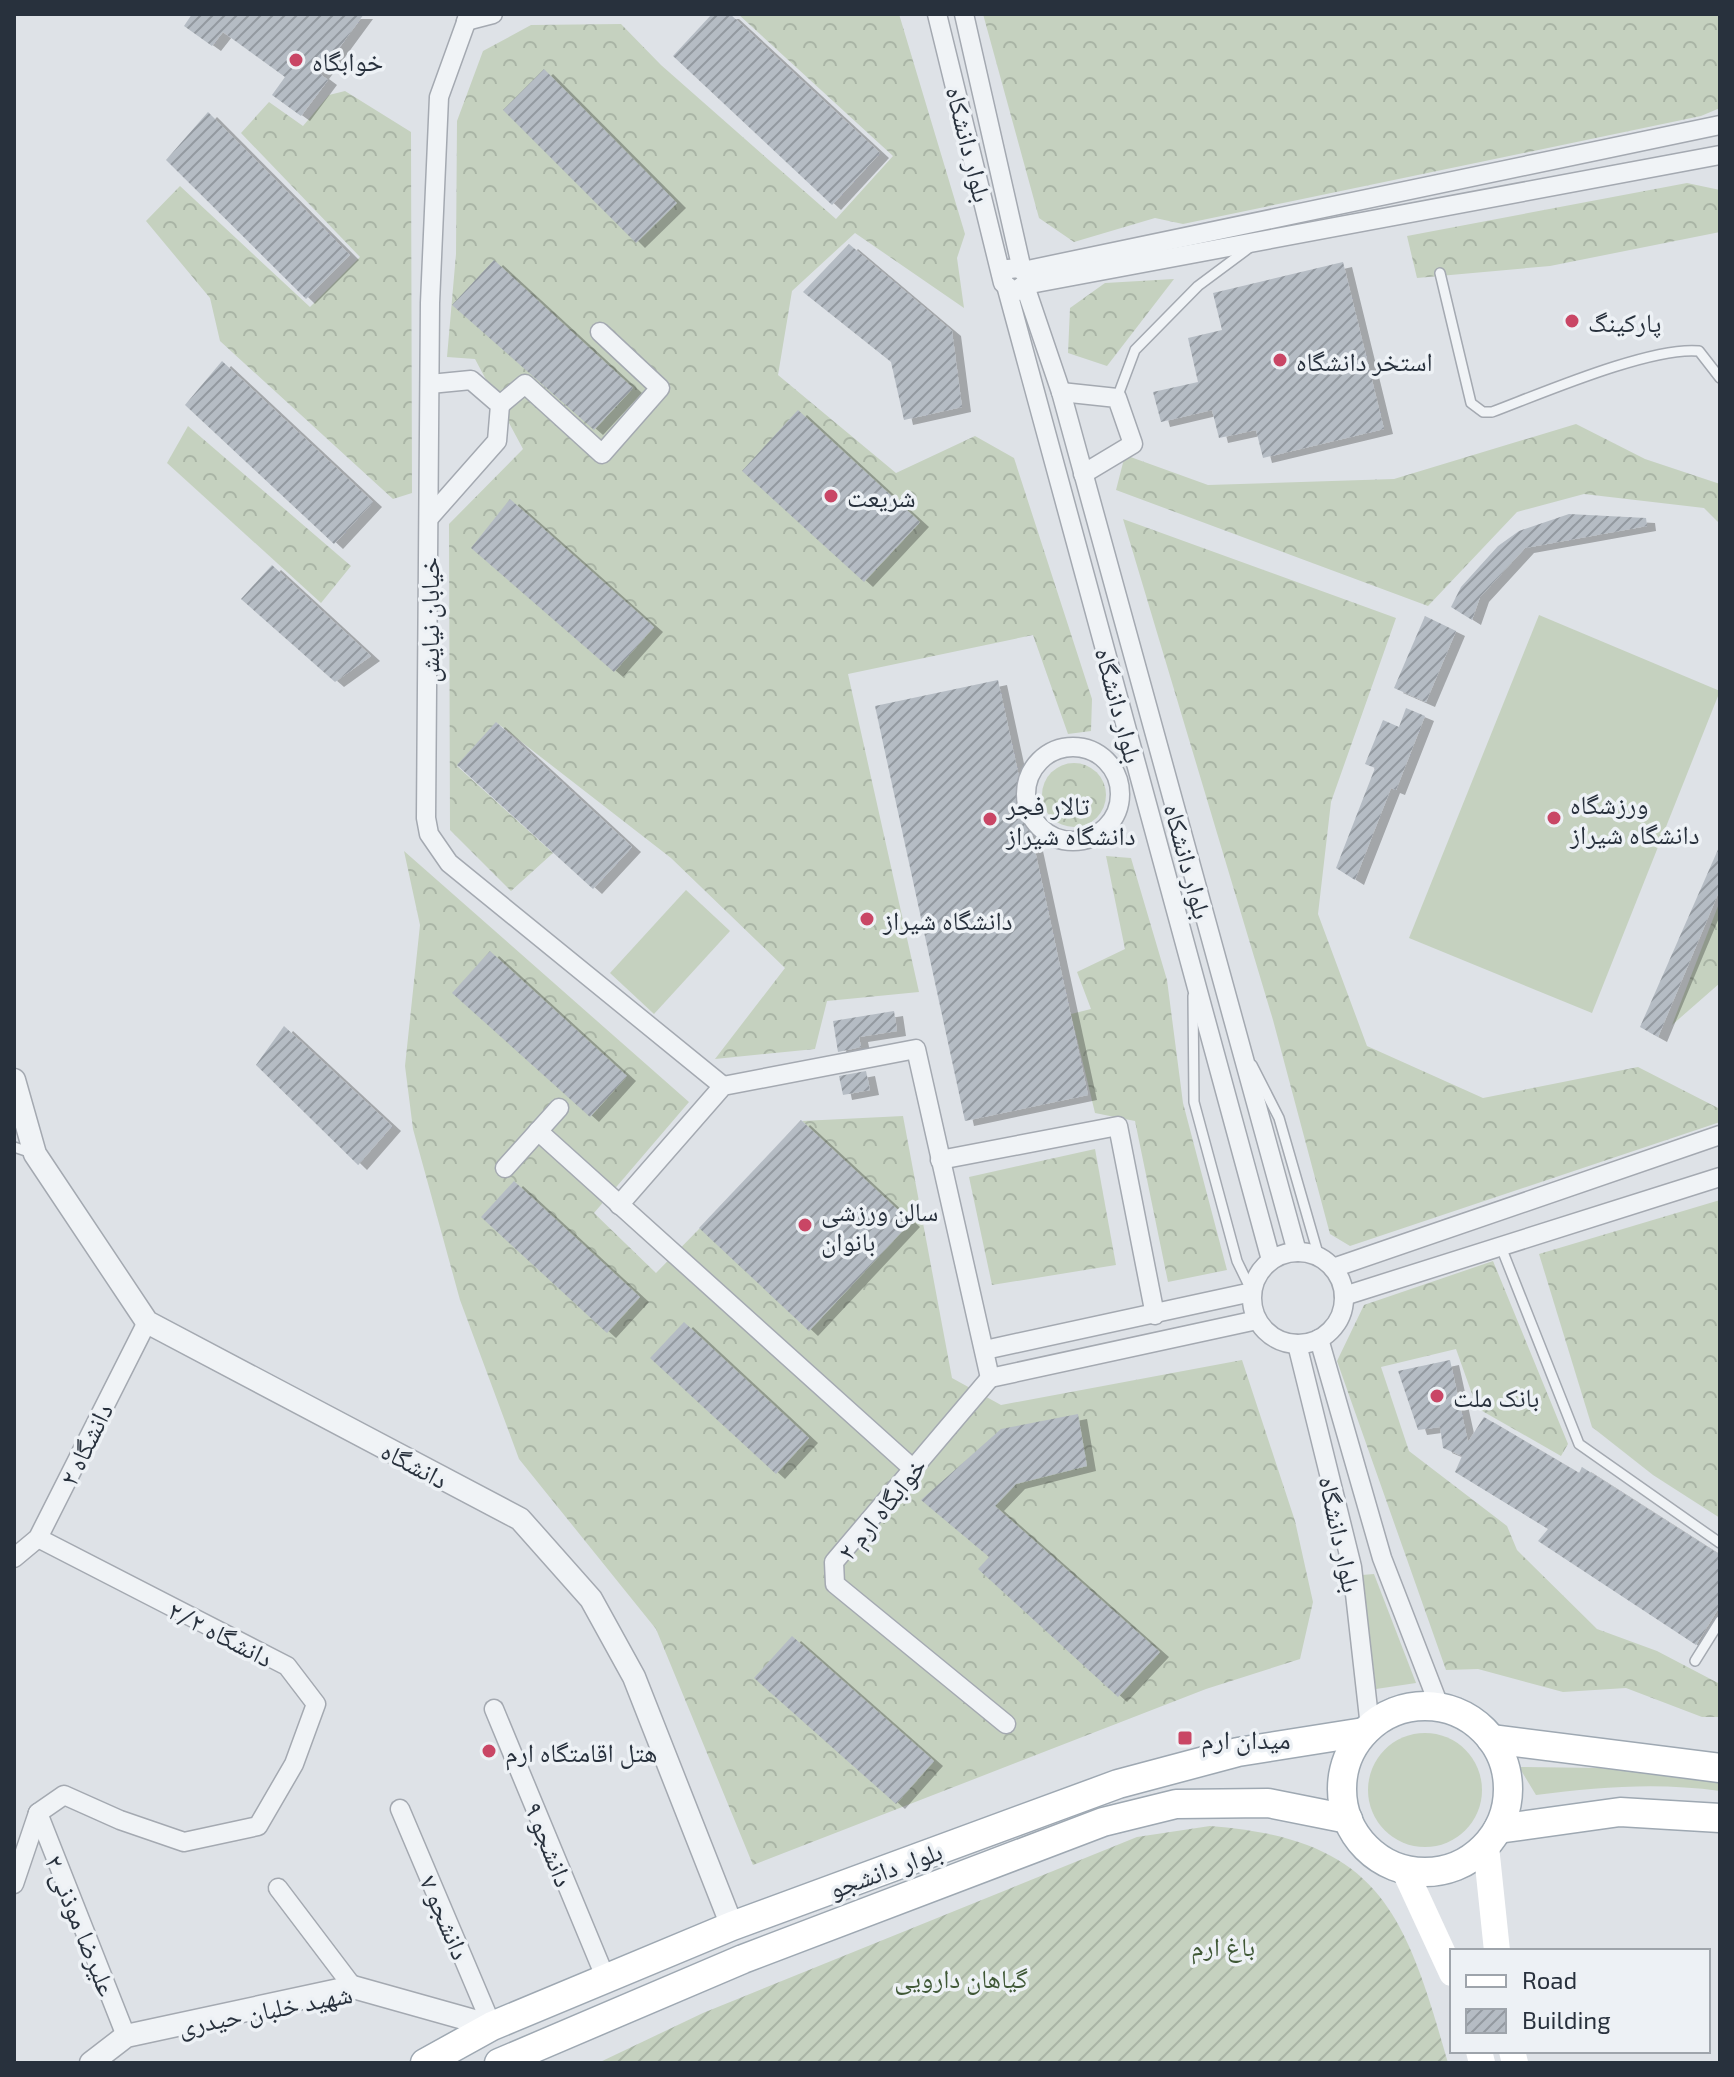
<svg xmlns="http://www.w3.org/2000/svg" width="1734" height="2077" font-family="'Exo 2','Noto Naskh Arabic',sans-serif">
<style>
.grass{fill:#c5d1bf}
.forest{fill:url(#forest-crowns)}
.garden{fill:url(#garden-furrows)}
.building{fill:url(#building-hatch);filter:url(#shadow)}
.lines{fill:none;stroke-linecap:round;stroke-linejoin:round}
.service-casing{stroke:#a4a9b1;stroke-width:12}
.minor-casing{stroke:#a4a9b1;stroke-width:21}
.tertiary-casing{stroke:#a4a9b1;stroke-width:25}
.primary-casing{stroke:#9ea8b2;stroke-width:31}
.service{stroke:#f0f3f6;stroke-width:9}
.minor{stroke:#f0f3f6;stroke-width:18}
.tertiary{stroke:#f0f3f6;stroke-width:22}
.secondary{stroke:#fff;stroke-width:26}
.primary{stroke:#fff;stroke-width:28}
.poi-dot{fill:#c94665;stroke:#edf1f5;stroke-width:3}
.labels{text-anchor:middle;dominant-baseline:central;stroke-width:7;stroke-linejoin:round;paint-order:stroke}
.poi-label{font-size:26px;fill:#28313d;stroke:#edf1f5;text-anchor:start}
.street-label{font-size:26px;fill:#28313d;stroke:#edf1f5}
.park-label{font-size:26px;fill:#3f5836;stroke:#edf1f5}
</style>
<defs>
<pattern id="forest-crowns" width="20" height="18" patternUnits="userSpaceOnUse" patternTransform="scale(2)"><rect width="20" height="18" fill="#c5d1bf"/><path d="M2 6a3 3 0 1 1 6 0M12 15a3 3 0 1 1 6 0" fill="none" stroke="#a9b4a5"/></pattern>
<pattern id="garden-furrows" width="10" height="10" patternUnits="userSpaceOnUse" patternTransform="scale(2)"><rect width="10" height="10" fill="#c5d1bf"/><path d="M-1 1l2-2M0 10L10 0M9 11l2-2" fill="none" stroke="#a9b4a5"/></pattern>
<pattern id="building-hatch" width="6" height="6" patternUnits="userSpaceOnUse" patternTransform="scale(2)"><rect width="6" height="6" fill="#b5bcc4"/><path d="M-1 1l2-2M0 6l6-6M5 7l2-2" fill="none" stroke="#9399a0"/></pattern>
<filter id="shadow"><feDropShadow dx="9" dy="5" stdDeviation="0" flood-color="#0004"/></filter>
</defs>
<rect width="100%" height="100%" fill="#dee2e7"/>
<g class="grass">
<path d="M 1539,615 L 1720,691 L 1592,1013 L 1409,938 Z"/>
<path d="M 686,890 L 730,931 L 654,1014 L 610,973 Z"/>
<path d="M 1374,1574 L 1416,1683 L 1376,1689 L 1362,1575 Z"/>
<circle cx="1425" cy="1790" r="57"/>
<path d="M 1519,1767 L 1600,1768 L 1720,1782 L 1720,1791 C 1657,1782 1599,1787 1536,1795 Z"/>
</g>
<g class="forest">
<path d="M 738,14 L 899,14 L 965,234 L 957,258 L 964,308 L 855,233 L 792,291 L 778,375 L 896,473 L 975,436 L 1014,458 L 1092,699 L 1091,731 L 1068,734 L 1033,635 L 848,674 L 919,992 L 827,1001 L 815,1049 L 715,1059 L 785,968 L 671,858 L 497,723 L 457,766 L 553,853 L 511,891 L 450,830 L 449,524 L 523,449 L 475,359 L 447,357 L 456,254 L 457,121 L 483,51 L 531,25 L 621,24 L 661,65 L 836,219 L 893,156 Z"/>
<path d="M 983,14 L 1720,14 L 1720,108 L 1701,116 L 1183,224 L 1155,218 L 1074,242 L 1039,218 Z"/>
<path d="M 345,91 L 411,132 L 412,493 L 393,499 L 220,341 L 210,298 L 146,221 L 180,186 L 310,307 L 360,257 L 241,133 L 269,102 L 303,126 L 329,95 Z"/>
<path d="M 1687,183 L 1720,190 L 1720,232 L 1550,266 L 1417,278 L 1407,236 Z"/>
<path d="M 1174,279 L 1107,366 L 1068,353 L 1070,308 L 1105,283 Z"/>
<path d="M 1576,424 L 1645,459 L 1720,484 L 1720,524 L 1704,508 L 1584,494 L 1517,512 L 1428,606 L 1116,490 L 1125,455 L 1208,485 L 1394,479 Z"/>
<path d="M 188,426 L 351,566 L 321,603 L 167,463 Z"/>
<path d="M 1123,519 L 1396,618 L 1331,802 L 1318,914 L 1367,1046 L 1483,1098 L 1638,1067 L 1720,1109 L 1720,1122 L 1350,1246 L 1330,1234 L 1273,1020 Z"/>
<circle cx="1074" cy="795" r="32"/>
<path d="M 404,851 L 689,1102 L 594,1213 L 656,1273 L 700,1228 L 910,1222 L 802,1121 L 903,1116 L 952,1378 L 1001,1405 L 1242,1360 L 1295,1521 L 1313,1602 L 1300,1659 L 1206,1689 L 753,1865 L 656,1629 L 519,1459 L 460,1300 L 413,1129 L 405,1066 L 420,925 Z"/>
<path d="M 1106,856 L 1131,858 L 1167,980 L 1183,1103 L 1227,1270 L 1168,1282 L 1135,1121 L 1095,1113 L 1071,1014 L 1091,1009 L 1077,972 L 1125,949 Z"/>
<path d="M 1720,901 L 1720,983 L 1672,1025 Z"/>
<path d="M 1095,1149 L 1116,1265 L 992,1285 L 969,1177 Z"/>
<path d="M 1720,1200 L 1720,1518 L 1653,1475 L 1592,1427 L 1539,1254 Z"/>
<path d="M 1493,1261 L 1568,1444 L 1561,1456 L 1477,1408 L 1456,1349 L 1381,1367 L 1409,1451 L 1507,1526 L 1517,1550 L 1597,1629 L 1657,1651 L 1720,1684 L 1720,1717 L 1702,1717 L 1626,1688 L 1563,1692 L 1478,1669 L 1446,1670 L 1337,1361 L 1364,1305 Z"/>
</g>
<path class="garden" d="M 1210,1826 C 1381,1839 1405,1914 1448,2063 L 598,2063 L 703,2013 L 1137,1837 Z"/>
<g class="building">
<path d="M 192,14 L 364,14 L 320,74 L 328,80 L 301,116 L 272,95 L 285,77 L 223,32 L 212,46 L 184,26 Z"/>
<path d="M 712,14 L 730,14 L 880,153 L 832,205 L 673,56 Z"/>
<path d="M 544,69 L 677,203 L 636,243 L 503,110 Z"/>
<path d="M 208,112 L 350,255 L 306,299 L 166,160 Z"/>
<path d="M 849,244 L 952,331 L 962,407 L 904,420 L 891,362 L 803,292 Z"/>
<path d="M 494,260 L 633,388 L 594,430 L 452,305 Z"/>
<path d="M 1343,262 L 1384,429 L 1263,458 L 1256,430 L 1219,438 L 1212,410 L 1161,422 L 1153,392 L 1198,382 L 1188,338 L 1222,330 L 1213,293 Z"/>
<path d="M 222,361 L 373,502 L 334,544 L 185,405 Z"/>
<path d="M 798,410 L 920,522 L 864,582 L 742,471 Z"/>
<path d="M 510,499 L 654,627 L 614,672 L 471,548 Z"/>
<path d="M 1569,514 L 1646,518 L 1647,526 L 1525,548 L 1480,597 L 1472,620 L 1451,607 L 1461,587 L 1498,546 L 1519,531 Z"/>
<path d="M 272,565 L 371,656 L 335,682 L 241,599 Z"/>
<path d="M 1425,616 L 1456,631 L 1426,702 L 1394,688 Z"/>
<path d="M 998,680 L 1088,1095 L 965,1121 L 875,706 Z"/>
<path d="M 1406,708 L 1425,716 L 1396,790 L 1391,788 L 1355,880 L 1336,868 L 1375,768 L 1365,764 L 1383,720 L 1399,727 Z"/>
<path d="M 496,722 L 632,847 L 593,889 L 457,765 Z"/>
<path d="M 1720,845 L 1720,889 L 1658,1037 L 1640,1027 Z"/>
<path d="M 490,951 L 627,1076 L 590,1117 L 452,993 Z"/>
<path d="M 894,1011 L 897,1031 L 859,1037 L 861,1047 L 838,1052 L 833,1021 Z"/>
<path d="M 284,1026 L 392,1126 L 358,1165 L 256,1065 Z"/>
<path d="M 866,1071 L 870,1090 L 843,1095 L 839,1076 Z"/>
<path d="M 801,1120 L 911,1222 L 809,1331 L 699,1228 Z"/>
<path d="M 514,1181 L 640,1297 L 607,1333 L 481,1217 Z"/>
<path d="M 684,1322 L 809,1438 L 776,1474 L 650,1358 Z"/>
<path d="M 1450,1360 L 1468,1442 L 1484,1417 L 1579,1473 L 1582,1467 L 1720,1555 L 1720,1606 L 1696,1645 L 1538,1541 L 1548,1529 L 1455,1472 L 1462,1456 L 1443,1448 L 1440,1427 L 1418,1430 L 1398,1371 Z"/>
<path d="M 1078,1414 L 1087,1466 L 1016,1484 L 995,1506 L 1160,1652 L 1118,1697 L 978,1569 L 989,1557 L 921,1500 L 1001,1429 Z"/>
<path d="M 792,1636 L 934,1761 L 896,1804 L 754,1678 Z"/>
</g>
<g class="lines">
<g class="service-casing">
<g id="service">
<path d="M 1440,273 L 1471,403 L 1483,412 L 1492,412 C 1540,394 1651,346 1699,351 L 1720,378"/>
<path d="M 1117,398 L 1135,350 L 1198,286 L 1249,248"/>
<path d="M 1193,996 L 1194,1102 L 1237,1261 L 1252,1292"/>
<path d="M 1252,1065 L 1279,1118 L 1319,1257"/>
<path d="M 14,1147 L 32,1153"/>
<path d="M 1501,1247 L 1579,1444 L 1720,1543"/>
<path d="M 1695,1661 L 1720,1621"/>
</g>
</g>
<g class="minor-casing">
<g id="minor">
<path d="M 469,14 L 439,97 L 430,303 L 426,818 L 429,834 L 449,863 L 723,1086"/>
<path d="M 937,14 L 1003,283 L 1015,292 L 1027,282 L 1026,274 L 1019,268 L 1008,269 L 1003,275"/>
<path d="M 964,14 L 1022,270"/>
<path d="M 466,21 L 493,14"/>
<path d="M 1023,271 L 1720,125"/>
<path d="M 1025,285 L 1720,155"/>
<path d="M 1025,286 L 1061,392 L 1297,1252"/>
<path d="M 1007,289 L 1271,1260"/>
<path d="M 1061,392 L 1117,398 L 1133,444 L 1083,474"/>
<path d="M 500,405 L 525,384 L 602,454 L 660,388 L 600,332"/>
<path d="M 429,518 L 497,441 L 500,405 L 471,380 L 430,384"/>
<circle cx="1073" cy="794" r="47"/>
<path d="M 538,1131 L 911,1467"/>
<path d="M 940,1160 L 1118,1126 L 1155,1315"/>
<path d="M 505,1168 L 559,1108"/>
<path d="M 619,1205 L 723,1086 L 916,1049 L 990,1378"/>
<circle cx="1298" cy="1298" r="46"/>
<path d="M 1333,1268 L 1720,1135"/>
<path d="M 1344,1296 L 1720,1177"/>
<path d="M 1319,1339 L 1382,1558 L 1440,1708"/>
<path d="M 1297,1344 L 1352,1567 L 1370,1727"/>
<path d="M 985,1350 L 1252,1292"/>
<path d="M 990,1378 L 834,1562 L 835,1584 L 1006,1724"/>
<path d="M 990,1378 L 1257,1320"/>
<path d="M 14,1558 L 38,1538 L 147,1322"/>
<path d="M 494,1709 L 606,1979"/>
<path d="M 400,1809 L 492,2026"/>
<path d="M 38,1813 L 64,1795 L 120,1820 L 184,1842 L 258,1826 L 294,1764 L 316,1704 L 287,1666 L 38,1538"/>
<path d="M 38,1813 L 126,2036"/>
<path d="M 14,1884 L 38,1813"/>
<path d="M 278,1888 L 353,1987"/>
</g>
</g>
<g class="tertiary-casing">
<g id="tertiary">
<path d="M 14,1080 L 35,1154 L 147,1322 L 520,1519 L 591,1599 L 634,1677 L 732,1926"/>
<path d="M 91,2063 L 126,2036 L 353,1987 L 492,2026"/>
</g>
</g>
<g class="primary-casing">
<g id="primary">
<circle cx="1425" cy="1789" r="83"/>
<path d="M 1491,1739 L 1720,1768"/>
<path d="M 1498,1829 L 1620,1812 L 1720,1818"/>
<path d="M 425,2063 L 492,2026 L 732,1926 L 1118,1784 L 1238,1752 L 1364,1732"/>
<path d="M 499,2063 L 743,1959 L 1103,1822 L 1176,1804 L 1268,1803 L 1348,1819"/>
</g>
</g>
<use href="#service" class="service"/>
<use href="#minor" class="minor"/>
<use href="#tertiary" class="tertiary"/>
<g class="secondary">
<path d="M 1486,1846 L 1497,1951"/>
<path d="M 1404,1869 L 1452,1973"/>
<path d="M 1479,2051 L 1482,2063"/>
<path d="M 1512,2051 L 1515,2063"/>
</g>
<use href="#primary" class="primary"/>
</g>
<g class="poi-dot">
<circle cx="296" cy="60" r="8"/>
<circle cx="1572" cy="321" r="8"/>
<circle cx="1280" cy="360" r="8"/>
<circle cx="831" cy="496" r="8"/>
<circle cx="1554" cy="818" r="8"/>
<circle cx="990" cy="819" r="8"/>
<circle cx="867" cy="919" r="8"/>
<circle cx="805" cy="1225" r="8"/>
<circle cx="1437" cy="1396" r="8"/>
<rect x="1177" y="1730" width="16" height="16" rx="4"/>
<circle cx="489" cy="1751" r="8"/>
</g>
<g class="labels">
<g class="poi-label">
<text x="312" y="60">خوابگاه</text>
<text x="1588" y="321">پارکینگ</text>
<text x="1296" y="360">استخر دانشگاه</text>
<text x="847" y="496">شریعت</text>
<text x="1570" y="803">ورزشگاه<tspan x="1570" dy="30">دانشگاه شیراز</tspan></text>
<text x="1006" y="804">تالار فجر<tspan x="1006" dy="30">دانشگاه شیراز</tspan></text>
<text x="883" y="919">دانشگاه شیراز</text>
<text x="821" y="1210">سالن ورزشی<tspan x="821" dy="30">بانوان</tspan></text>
<text x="1453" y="1396">بانک ملت</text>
<text x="1201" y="1738">میدان ارم</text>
<text x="505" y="1751">هتل اقامتگاه ارم</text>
</g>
<g class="street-label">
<text transform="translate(970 144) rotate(76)">بلوار دانشکاه</text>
<text transform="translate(428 620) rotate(-90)">خیابان نیایش</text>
<text transform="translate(1120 705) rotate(75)">بلوار دانشگاه</text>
<text transform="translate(1189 861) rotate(75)">بلوار دانشکاه</text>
<text transform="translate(85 1444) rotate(-64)">۲ دانشگاه</text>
<text transform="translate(415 1464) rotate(28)">دانشگاه</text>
<text transform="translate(881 1508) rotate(-51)">خوابگاه ارم ۲</text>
<text transform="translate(1341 1534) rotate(78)">بلوار دانشگاه</text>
<text transform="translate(221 1633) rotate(27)">۲/۲ دانشگاه</text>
<text transform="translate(550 1844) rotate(68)">۹ دانشجو</text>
<text transform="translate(885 1869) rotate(-20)">بلوار دانشجو</text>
<text transform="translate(446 1917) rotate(67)">۷ دانشجو</text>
<text transform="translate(82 1925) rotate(68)">۲ علیرضا موذنی</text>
<text transform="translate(265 2009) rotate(-11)">شهید خلبان حیدری</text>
</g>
<g class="park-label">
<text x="1223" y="1945">باغ ارم</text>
<text x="961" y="1977">گیاهان دارویی</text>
</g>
</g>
<rect width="1734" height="2077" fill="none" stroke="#28313d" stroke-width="32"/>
<rect x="1450" y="1949" width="260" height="104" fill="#edf1f5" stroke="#9ea4ab" stroke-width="2"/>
<rect x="1466" y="1975" width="40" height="12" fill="#ffffff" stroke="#9ea4ab" stroke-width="2"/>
<text x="1522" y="1989" font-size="24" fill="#28313d">Road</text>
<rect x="1466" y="2009" width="40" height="24" fill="url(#building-hatch)" stroke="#9ea4ab" stroke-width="2"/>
<text x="1522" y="2029" font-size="24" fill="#28313d">Building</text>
</svg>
